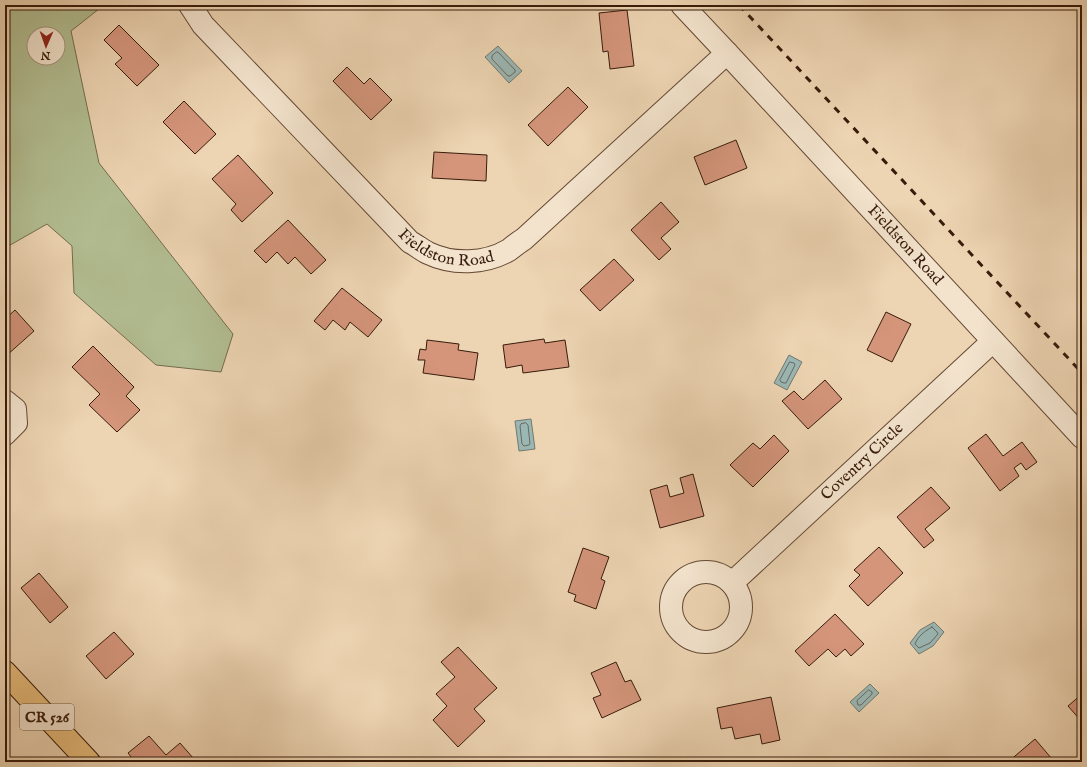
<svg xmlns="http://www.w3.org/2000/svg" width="1087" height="767" font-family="'IM FELL English',serif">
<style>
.green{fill:#b2be92;stroke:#746c4e;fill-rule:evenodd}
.water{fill:#9bb7b4;stroke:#737970}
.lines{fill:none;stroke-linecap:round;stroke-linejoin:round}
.shore{stroke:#69695f;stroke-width:1}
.building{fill:#d4957b;stroke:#371b0a}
.minor-casing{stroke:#644934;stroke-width:24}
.major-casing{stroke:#371b0a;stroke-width:24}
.minor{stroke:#f3e3cd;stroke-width:22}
.major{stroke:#e6ba79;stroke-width:22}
.rail{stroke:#371b0a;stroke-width:3;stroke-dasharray:7 7;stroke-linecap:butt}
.labels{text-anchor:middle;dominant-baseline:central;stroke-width:3;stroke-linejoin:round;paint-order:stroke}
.shield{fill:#f3e3cd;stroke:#6f5744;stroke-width:1}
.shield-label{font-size:15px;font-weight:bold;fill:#371b0a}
.street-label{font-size:16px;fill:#371b0a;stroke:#f3e3cd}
</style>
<rect width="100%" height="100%" fill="#edd4b2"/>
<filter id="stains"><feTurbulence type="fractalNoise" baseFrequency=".005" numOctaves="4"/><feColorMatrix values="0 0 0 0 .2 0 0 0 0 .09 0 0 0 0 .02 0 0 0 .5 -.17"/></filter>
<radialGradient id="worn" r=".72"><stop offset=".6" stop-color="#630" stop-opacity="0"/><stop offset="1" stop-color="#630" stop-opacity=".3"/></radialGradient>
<path class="green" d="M 5,5 L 104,5 L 71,31 L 99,163 L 233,334 L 221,372 L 156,365 L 74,293 L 72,246 L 47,224 L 5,248 ZM 34,34 L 58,34 L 58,58 L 34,58 Z"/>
<g class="water">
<path d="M 498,46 L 522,71 L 509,83 L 485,57 Z"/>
<path d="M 789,355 L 802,362 L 787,390 L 774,383 Z"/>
<path d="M 531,419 L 535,449 L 519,451 L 515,421 Z"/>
<path d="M 934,622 L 944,632 L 933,646 L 919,654 L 910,643 L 920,630 Z"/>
<path d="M 870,684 L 879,693 L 859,712 L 850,702 Z"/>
</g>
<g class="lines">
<g class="shore">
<path d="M 497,52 L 499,53 L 515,70 L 515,72 L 510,76 L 508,76 L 492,59 L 492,56 Z"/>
<path d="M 790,362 L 794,363 L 795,365 L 786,383 L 784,383 L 781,382 L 780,380 Z"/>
<path d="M 526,423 L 528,425 L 530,444 L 529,445 L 524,446 L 522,444 L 520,426 L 521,424 Z"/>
<path d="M 932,627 L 937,632 L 938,634 L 930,643 L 919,648 L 915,644 C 918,636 925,631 932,627 Z"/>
<path d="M 869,690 L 872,692 L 872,694 L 861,705 L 858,705 L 857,701 Z"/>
</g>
</g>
<g class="building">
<path d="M 627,10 L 634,66 L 610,69 L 608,51 L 603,52 L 599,13 Z"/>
<path d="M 119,25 L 159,65 L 137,86 L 115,64 L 122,58 L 104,40 Z"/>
<path d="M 347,67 L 364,84 L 370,78 L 392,100 L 371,120 L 333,81 Z"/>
<path d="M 568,87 L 588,107 L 548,146 L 528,125 Z"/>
<path d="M 184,101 L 216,134 L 195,154 L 163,122 Z"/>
<path d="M 736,140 L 747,168 L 705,185 L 694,157 Z"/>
<path d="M 434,152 L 487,155 L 486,181 L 432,178 Z"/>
<path d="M 238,155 L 273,193 L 242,222 L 231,210 L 236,204 L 212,179 Z"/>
<path d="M 661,202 L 679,222 L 661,238 L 671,249 L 659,260 L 631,230 Z"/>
<path d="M 288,220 L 326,260 L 311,274 L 295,257 L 288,264 L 277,252 L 266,263 L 254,251 Z"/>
<path d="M 614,259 L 634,280 L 600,311 L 580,290 Z"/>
<path d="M 342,288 L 382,320 L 368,337 L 350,322 L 345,330 L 333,320 L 325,330 L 314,321 Z"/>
<path d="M 15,310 L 34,331 L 6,356 L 5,355 L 5,319 Z"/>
<path d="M 886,312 L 911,324 L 892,362 L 867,350 Z"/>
<path d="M 544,339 L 545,343 L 565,340 L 569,367 L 523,373 L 522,365 L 506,368 L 503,345 Z"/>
<path d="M 427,340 L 459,344 L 458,350 L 478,353 L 474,380 L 423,373 L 425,360 L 418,360 L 420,349 L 426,350 Z"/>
<path d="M 93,346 L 134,387 L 126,396 L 140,410 L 117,432 L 89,405 L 100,394 L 72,367 Z"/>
<path d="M 825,380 L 842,399 L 808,429 L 782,401 L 794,391 L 803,400 Z"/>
<path d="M 986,434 L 1003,456 L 1022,442 L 1037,462 L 1026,470 L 1021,463 L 1014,468 L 1019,476 L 1000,491 L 968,448 Z"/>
<path d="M 774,435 L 789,451 L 753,487 L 730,465 L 753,443 L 760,449 Z"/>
<path d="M 693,474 L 704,516 L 660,528 L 650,490 L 667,485 L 670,497 L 684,493 L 680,478 Z"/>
<path d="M 931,487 L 950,508 L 925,529 L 934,540 L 924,548 L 897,517 Z"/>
<path d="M 879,547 L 903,573 L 868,606 L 849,586 L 860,575 L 854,570 Z"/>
<path d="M 583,548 L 609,557 L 601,579 L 605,581 L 596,609 L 574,601 L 576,595 L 568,592 Z"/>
<path d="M 39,573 L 68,607 L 50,623 L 21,588 Z"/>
<path d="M 835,614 L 864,644 L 851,656 L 845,649 L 836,657 L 828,649 L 809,666 L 795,651 Z"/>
<path d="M 114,632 L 134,654 L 106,679 L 86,656 Z"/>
<path d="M 458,647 L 497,688 L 474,709 L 485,721 L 458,747 L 433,720 L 447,706 L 436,694 L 455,677 L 441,662 Z"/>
<path d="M 616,662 L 625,682 L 631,680 L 641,700 L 602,718 L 593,698 L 601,695 L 591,673 Z"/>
<path d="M 1082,694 L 1082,722 L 1068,706 Z"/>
<path d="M 771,697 L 780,740 L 762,744 L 760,734 L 735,739 L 732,727 L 721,729 L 717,708 Z"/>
<path d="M 149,736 L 166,755 L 180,743 L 194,759 L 191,762 L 135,762 L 128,753 Z"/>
<path d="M 1035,739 L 1052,759 L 1049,762 L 1008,762 Z"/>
</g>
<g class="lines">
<g class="minor-casing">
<g id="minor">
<path id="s1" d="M 190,5 L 203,25 L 410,242 C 416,245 422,250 428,253 C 453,265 485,264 509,250 C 514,246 519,242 524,239 L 727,53 L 682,5"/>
<path id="s2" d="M 727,53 L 1082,437"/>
<path d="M 5,401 L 15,409 L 16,423 L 5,434"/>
<circle cx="706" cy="607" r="35"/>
<path id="s3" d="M 732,583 L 993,341"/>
</g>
</g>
<g class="major-casing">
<path id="major" d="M 5,672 L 89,762"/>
</g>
<use href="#minor" class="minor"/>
<use href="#major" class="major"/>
<path class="rail" d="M 739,5 L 1082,373"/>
</g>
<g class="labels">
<rect class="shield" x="20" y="704" width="54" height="26" rx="3"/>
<g class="shield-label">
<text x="47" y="717">CR 526</text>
</g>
<g class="street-label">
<text stroke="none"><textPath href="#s1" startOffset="361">Fieldston Road</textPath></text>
<text stroke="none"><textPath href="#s2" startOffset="262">Fieldston Road</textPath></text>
<text stroke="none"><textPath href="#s3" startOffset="178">Coventry Circle</textPath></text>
</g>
</g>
<rect width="1087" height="767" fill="none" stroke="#edd4b2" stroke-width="20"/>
<rect x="6" y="6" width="1075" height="755" fill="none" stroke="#371b0a" stroke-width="2"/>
<rect x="10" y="10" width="1067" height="747" fill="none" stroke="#371b0a"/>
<g transform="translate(46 46) rotate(182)"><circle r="19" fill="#f3e3cd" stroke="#a8937f"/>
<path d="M0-3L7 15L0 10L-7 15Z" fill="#8f2418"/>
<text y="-6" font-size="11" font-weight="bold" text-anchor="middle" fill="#371b0a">N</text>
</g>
<rect width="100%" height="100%" filter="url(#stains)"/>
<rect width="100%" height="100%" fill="url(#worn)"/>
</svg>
